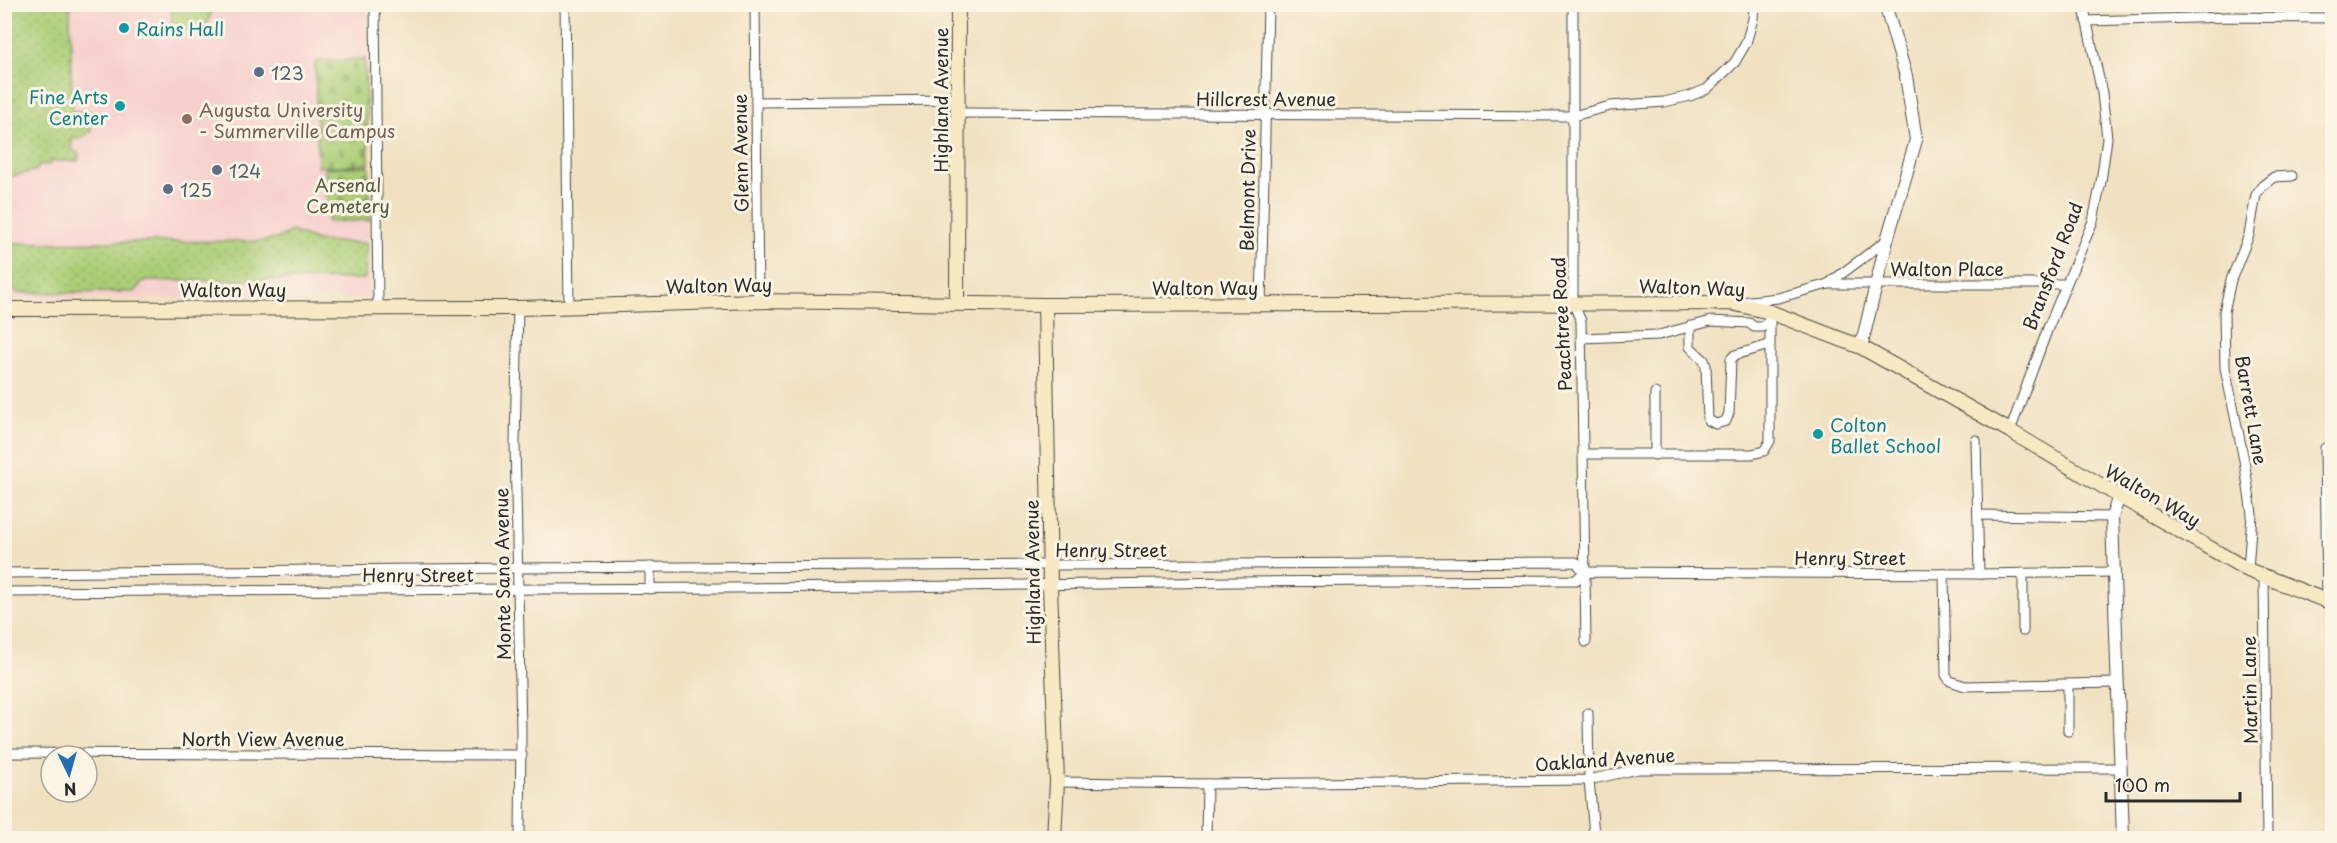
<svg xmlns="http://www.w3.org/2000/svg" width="2337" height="843" font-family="'Playpen Sans',sans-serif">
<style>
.built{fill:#f7d0ce}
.grass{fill:url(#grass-dots);stroke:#6a7c50;stroke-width:1.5}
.cemetery{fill:url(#cemetery-stones);stroke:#6a7c50;stroke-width:1.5}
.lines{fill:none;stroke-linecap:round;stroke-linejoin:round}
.minor-casing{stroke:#494642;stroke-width:11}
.tertiary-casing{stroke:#494642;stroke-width:14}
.secondary-casing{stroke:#494642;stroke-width:16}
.minor{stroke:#fff;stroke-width:9}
.tertiary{stroke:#fff;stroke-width:12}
.secondary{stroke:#f7e9c3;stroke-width:14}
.culture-dot{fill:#0f9aa8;stroke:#fcf5e5;stroke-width:2}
.service-dot{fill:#5c6f8a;stroke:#fcf5e5;stroke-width:2}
.education-dot{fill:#8d6e63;stroke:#fcf5e5;stroke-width:2}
.labels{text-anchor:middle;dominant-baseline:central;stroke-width:6;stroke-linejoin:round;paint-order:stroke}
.culture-label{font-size:18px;fill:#0d838f;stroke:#fcf5e5;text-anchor:start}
.service-label{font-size:18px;fill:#4e5e75;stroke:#fcf5e5;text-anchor:start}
.street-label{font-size:18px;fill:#2b2b2b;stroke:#fcf5e5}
.education-label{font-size:18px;fill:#785e54;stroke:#fcf5e5;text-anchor:start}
.park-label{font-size:18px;fill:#515c42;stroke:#fcf5e5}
</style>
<defs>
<pattern id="grass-dots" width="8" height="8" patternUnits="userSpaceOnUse" patternTransform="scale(1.5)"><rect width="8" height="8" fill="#aacd76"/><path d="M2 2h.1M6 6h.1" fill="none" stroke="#92b066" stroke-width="1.8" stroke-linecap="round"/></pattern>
<pattern id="cemetery-stones" width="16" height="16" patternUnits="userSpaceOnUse" patternTransform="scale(1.5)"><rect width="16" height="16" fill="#aacd76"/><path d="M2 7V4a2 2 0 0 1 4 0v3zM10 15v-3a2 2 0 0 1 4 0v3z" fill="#92b066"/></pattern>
</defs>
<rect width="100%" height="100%" fill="#fcf5e5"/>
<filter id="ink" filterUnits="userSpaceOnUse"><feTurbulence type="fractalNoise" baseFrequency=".0167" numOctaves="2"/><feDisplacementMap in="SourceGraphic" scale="12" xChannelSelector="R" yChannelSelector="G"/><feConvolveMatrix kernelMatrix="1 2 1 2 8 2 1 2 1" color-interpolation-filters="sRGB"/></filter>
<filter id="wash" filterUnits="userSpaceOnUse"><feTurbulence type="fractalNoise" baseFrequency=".008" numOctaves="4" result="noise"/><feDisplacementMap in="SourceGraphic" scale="24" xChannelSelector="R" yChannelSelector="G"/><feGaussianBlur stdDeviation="1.35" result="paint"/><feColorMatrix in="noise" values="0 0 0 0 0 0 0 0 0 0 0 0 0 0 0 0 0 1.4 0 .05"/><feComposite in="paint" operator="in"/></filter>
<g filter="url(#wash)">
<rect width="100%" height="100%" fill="#f0e1c1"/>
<path class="built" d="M 4,5 L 368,5 L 370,298 L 5,299 Z"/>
<g class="grass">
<path d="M 5,4 L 74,5 L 70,7 L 72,111 L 91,112 L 91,131 L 79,139 L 72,137 L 72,149 L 79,154 L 78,161 L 50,161 L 50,164 L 39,165 L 37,170 L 5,178 Z"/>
<path d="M 172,5 L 214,5 L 205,30 L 171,30 Z"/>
<path d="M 291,231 L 318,241 L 367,243 L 365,279 L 143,281 L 134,292 L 17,293 L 5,278 L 5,246 L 10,243 L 263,241 L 277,239 Z"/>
</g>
<g class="cemetery">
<path d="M 365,59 L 369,164 L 318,167 L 315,64 L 318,61 Z"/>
<path d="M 369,166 L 370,220 L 328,222 L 325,168 Z"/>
</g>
</g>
<g filter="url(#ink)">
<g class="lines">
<g class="minor-casing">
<g id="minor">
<path d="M 375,4 L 378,307"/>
<path d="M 565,4 L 569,307"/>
<path d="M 755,4 L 758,301"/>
<path d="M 1573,4 L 1573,303 L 1581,321 L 1586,642"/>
<path d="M 2086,21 L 2231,17 L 2332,18"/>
<path d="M 756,102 L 957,100"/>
<path d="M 958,113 L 1573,116 L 1610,106 L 1664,102 L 1690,96 L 1707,89 L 1735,62 L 1746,43 L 1753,19 L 1754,4"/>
<path d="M 1828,284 L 2066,284"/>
<path d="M 1741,302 L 1778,298 L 1828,284 L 1887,240"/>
<path d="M 1261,305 L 1268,4"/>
<path d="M 518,308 L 515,443 L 521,732 L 520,838"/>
<path d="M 1690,326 L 1690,347 L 1704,360 L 1706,366 L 1708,420 L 1716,424 L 1726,421 L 1729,413 L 1731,359 L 1735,355 L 1769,345"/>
<path d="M 1581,338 L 1659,335 L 1711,321 L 1749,323 L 1754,327 L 1762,327 L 1769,321"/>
<path d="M 1655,393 L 1655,455"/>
<path d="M 2010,431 L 2048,328 L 2093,221 L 2101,182 L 2107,138 L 2102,93 L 2083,4"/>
<path d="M 1976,440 L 1979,574"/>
<path d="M 2325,448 L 2327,601"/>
<path d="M 1583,454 L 1752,454 L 1764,451 L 1770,441 L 1770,312"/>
<path d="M 1978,515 L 2112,517"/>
<path d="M 2248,570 L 2252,514 L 2244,460 L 2225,368 L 2224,312 L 2231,280 L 2249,235 L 2256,195 L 2262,186 L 2274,177 L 2292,176"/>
<path d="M 4,573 L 519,568 L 1576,562 L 1584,572"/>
<path d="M 2023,573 L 2023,631"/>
<path d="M 1944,574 L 1946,675 L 1950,681 L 1965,686 L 2118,683"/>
<path d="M 2264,578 L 2267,838"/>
<path d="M 650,589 L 650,567"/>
<path d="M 4,592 L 893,587 L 1236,582 L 1576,580 L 1584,572 L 1979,574 L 2115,572"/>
<path d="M 2068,685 L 2068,731"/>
<path d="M 1588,713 L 1589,780 L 1594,834"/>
<path d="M 4,753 L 522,755"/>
<path d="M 1057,782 L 1207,784 L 1589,780 L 1638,769 L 2121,768"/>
<path d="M 1206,838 L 1207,784"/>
</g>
</g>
<g class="tertiary-casing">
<g id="tertiary">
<path d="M 1861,347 L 1887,240 L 1916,140 L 1906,76 L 1885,4"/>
<path d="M 2119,496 L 2112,517 L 2123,838"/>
</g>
</g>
<g class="secondary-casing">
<g id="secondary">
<path d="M 957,303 L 958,4"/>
<path d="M 1045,305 L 1050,585 L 1057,782 L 1054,838"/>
<path d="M 4,309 L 518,308 L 758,301 L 1045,305 L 1732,303 L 1770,312 L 1861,347 L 2010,431 L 2119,496 L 2248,570 L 2332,603"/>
</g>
</g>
<use href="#minor" class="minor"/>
<use href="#tertiary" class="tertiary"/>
<use href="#secondary" class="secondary"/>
</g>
</g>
<g class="culture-dot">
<circle cx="124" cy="28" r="6"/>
<circle cx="120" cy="106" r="6"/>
<circle cx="1818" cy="434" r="6"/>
</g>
<g class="service-dot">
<circle cx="259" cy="72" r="6"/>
<circle cx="217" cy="170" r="6"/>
<circle cx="168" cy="189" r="6"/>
</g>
<circle class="education-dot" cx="187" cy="119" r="6"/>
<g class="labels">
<g class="culture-label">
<text x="136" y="28">Rains Hall</text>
<text x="108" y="96" text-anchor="end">Fine Arts<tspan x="108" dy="21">Center</tspan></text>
<text x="1830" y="424">Colton<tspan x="1830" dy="21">Ballet School</tspan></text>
</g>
<g class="service-label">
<text x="271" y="72">123</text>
<text x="229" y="170">124</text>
<text x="180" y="189">125</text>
</g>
<g class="street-label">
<text x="1266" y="98">Hillcrest Avenue</text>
<text transform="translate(940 100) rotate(-90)">Highland Avenue</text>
<text transform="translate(740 153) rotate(-91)">Glenn Avenue</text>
<text transform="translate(1247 190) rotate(-89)">Belmont Drive</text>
<text transform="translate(2052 266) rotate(-69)">Bransford Road</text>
<text x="1947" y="268">Walton Place</text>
<text transform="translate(719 285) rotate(-1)">Walton Way</text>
<text x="1205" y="287">Walton Way</text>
<text transform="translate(1692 287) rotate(2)">Walton Way</text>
<text x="233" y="289">Walton Way</text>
<text transform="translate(1561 324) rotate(-93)">Peachtree Road</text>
<text transform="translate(2252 410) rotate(80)">Barrett Lane</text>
<text transform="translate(2153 495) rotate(30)">Walton Way</text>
<text x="1111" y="549">Henry Street</text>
<text x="1850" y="557">Henry Street</text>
<text transform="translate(1032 572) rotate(-91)">Highland Avenue</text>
<text x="418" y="574">Henry Street</text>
<text transform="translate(502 574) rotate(-91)">Monte Sano Avenue</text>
<text transform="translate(2249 690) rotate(-91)">Martin Lane</text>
<text x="263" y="738">North View Avenue</text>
<text transform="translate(1605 759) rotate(-4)">Oakland Avenue</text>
</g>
<g class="education-label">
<text x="199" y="109">Augusta University<tspan x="199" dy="21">- Summerville Campus</tspan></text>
</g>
<g class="park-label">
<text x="348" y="184">Arsenal<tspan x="348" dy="21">Cemetery</tspan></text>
</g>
</g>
<rect width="2337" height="843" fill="none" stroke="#fcf5e5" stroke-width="24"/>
<g transform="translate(69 774) rotate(175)"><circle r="28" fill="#fcf5e5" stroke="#a8a49b" stroke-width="1.5"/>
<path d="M0-4.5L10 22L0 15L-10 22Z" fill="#1f6fb2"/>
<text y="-9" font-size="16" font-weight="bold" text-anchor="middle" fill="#2b2b2b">N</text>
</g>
<path d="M2106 792v9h134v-9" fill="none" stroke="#2b2b2b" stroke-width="3"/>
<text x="2115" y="792" font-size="18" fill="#2b2b2b" stroke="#fcf5e5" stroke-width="4.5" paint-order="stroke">100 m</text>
</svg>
